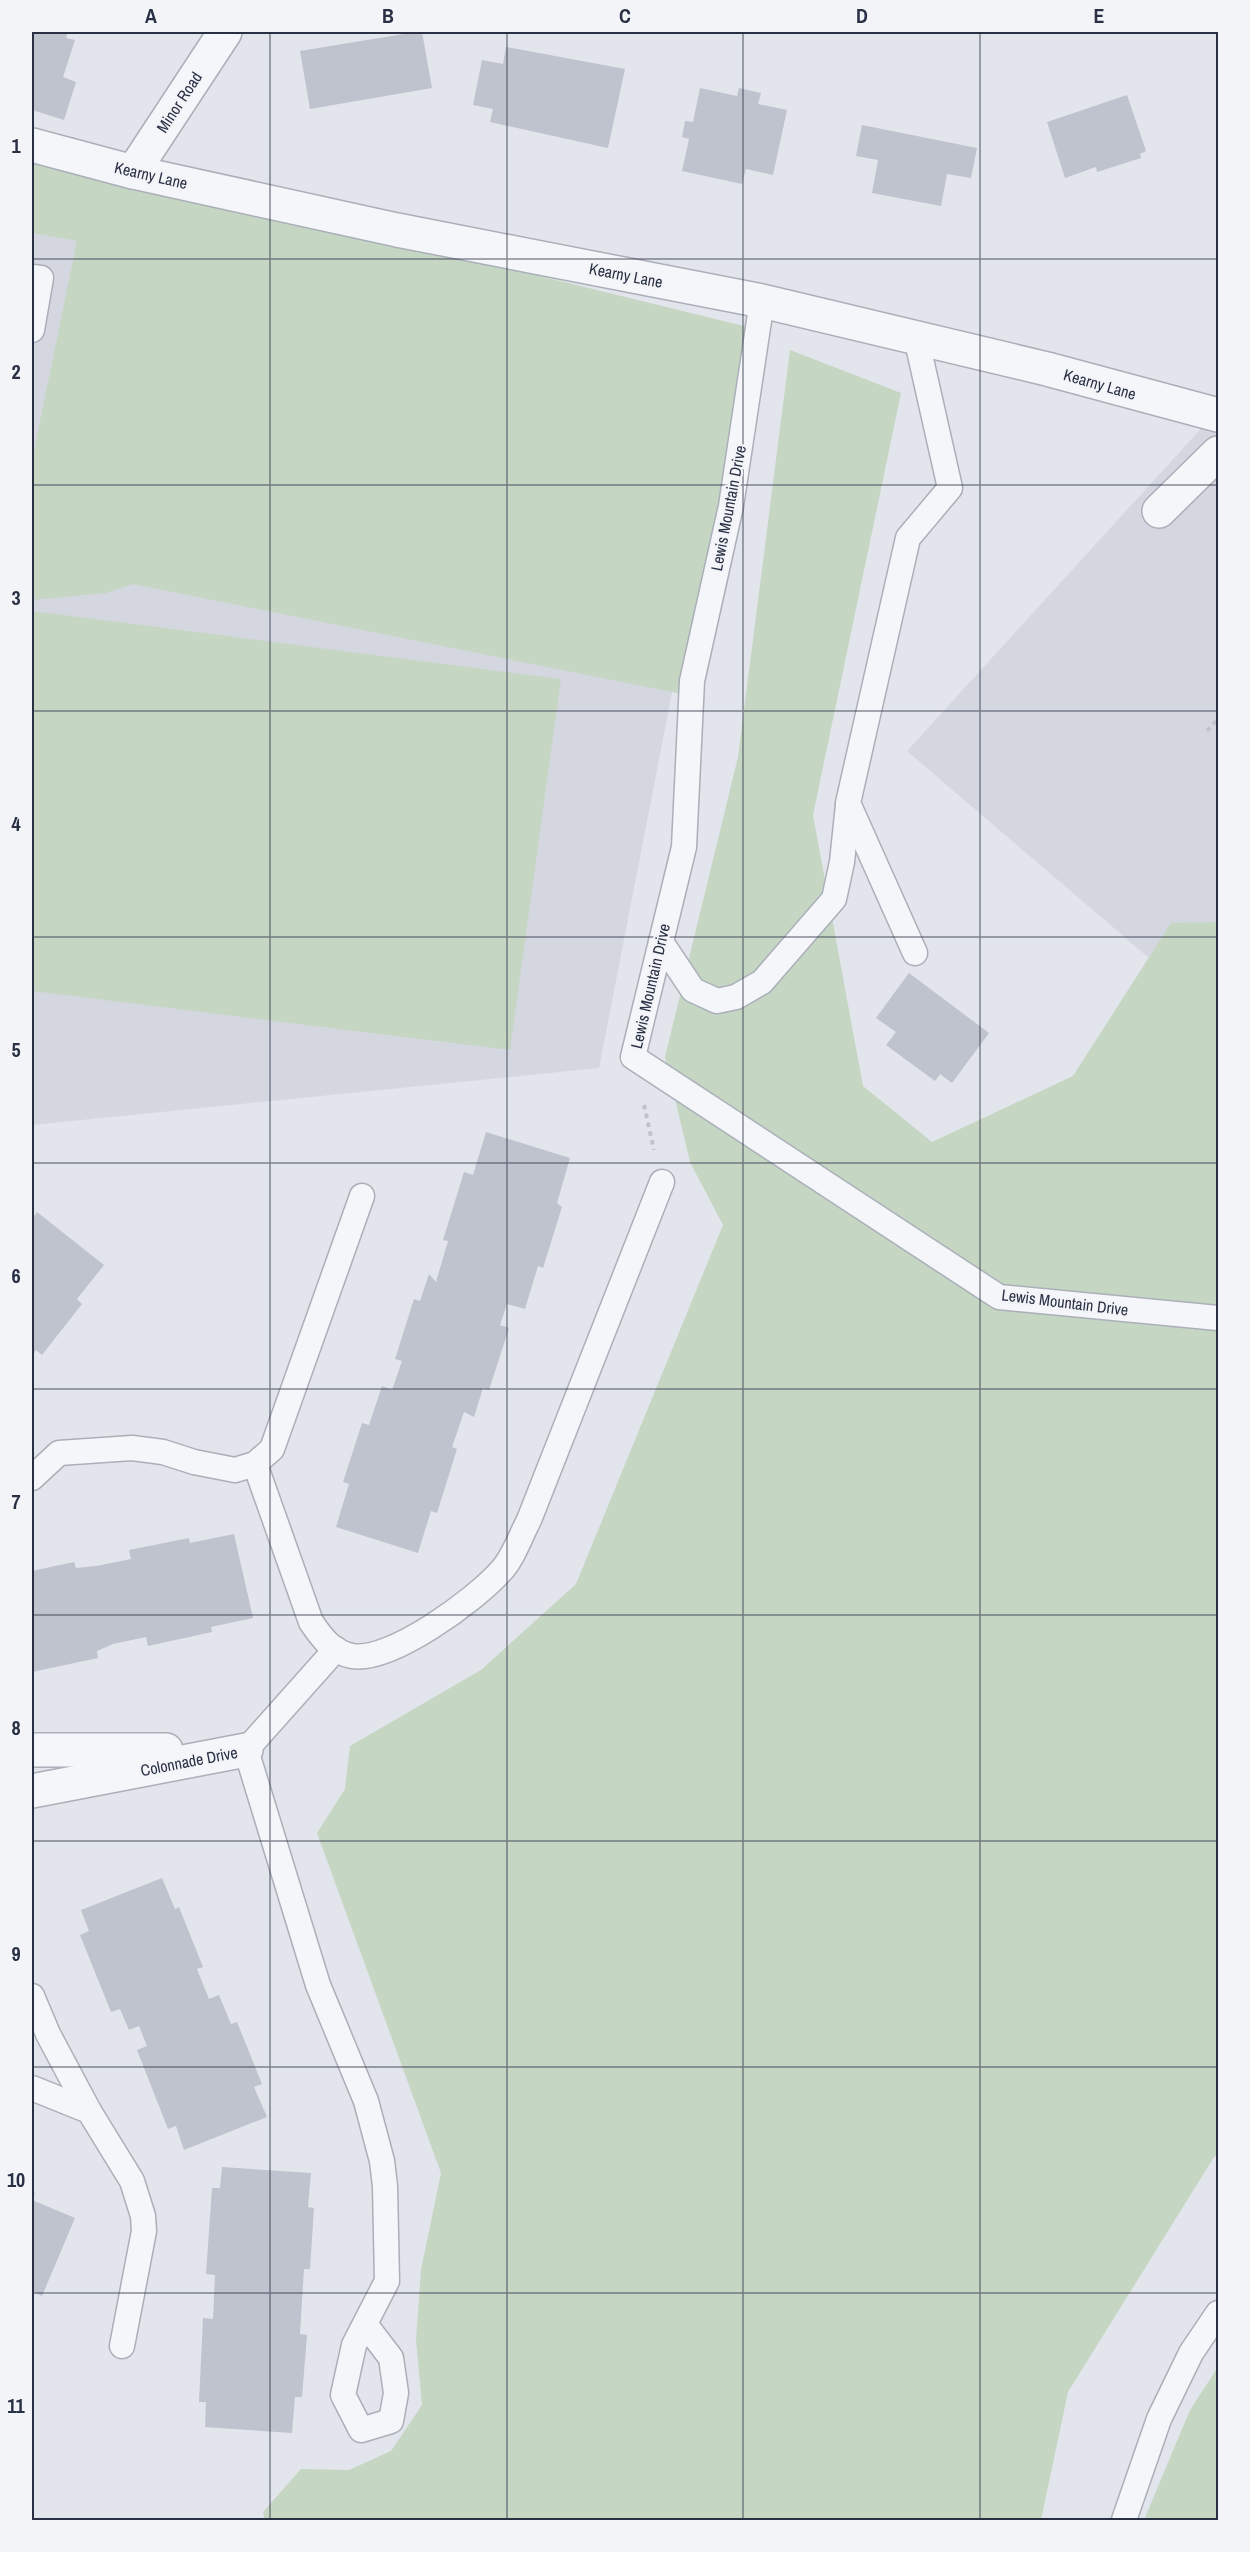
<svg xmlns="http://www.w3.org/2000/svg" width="1250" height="2552" font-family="'Archivo Narrow',sans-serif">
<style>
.built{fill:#d4d7e0}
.green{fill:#c5d6c3}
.building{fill:#bfc3ce}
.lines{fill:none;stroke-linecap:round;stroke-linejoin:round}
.lane-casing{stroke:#aaafb9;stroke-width:27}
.street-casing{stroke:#aaafb9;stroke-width:36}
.path{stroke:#c0c3ca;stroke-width:4;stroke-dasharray:4.5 4.5;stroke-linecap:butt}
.lane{stroke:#f5f6f9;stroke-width:24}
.street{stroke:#f5f6f9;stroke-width:33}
.grid{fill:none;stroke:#293044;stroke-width:1.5;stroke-opacity:0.55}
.labels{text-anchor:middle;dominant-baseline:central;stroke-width:4.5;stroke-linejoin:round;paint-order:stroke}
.street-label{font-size:16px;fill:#293044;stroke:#f2f4f8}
.neatline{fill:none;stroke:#293044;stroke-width:2}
.grid-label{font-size:20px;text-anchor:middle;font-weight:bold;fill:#293044}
</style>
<rect width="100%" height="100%" fill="#e2e5eb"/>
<g class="built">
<path d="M 32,183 L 742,333 L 599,1068 L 32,1125 Z"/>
<path d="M 1218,410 L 1218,1017 L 907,751 Z"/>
</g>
<g class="green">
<path d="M 32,152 L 752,328 L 682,694 L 133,584 L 106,593 L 32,600 L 32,460 L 77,241 L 32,233 Z"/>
<path d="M 790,350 L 901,393 L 813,815 L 863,1086 L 932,1142 L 1073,1076 L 1171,923 L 1218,922 L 1218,2154 L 1214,2157 L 1068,2392 L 1041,2520 L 265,2520 L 263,2512 L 301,2469 L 349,2470 L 391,2451 L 422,2405 L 416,2340 L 421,2270 L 441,2173 L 317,1833 L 345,1789 L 350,1746 L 481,1670 L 576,1584 L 723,1225 L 690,1162 L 665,1057 L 738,757 Z"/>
<path d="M 32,611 L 561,679 L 510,1050 L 32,991 Z"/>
<path d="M 1218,2367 L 1218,2520 L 1144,2520 L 1190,2410 Z"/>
</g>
<g class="building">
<path d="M 32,32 L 68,32 L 66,38 L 75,40 L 63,77 L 76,82 L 64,120 L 32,110 Z"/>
<path d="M 416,32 L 422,32 L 432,88 L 310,109 L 300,51 Z"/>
<path d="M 506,47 L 625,69 L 608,148 L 490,122 L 493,109 L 473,105 L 482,60 L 503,64 Z"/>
<path d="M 700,88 L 737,96 L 739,88 L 761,93 L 758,104 L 787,110 L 773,175 L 746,169 L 742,184 L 682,171 L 689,139 L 682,137 L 685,121 L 693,122 Z"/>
<path d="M 1127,95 L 1146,151 L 1140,154 L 1141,158 L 1097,172 L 1096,167 L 1065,178 L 1047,122 Z"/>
<path d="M 862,125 L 977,148 L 971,178 L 947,174 L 941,206 L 872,193 L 878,160 L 856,156 Z"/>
<path d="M 909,973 L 989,1033 L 952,1083 L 940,1074 L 935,1081 L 886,1045 L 896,1032 L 876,1018 Z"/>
<path d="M 486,1132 L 570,1158 L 557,1203 L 562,1207 L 543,1268 L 538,1266 L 525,1309 L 507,1304 L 500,1325 L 509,1328 L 489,1390 L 483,1388 L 474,1417 L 464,1412 L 452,1447 L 457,1449 L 437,1513 L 431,1511 L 418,1553 L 336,1527 L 349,1484 L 343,1482 L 362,1423 L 369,1425 L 382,1386 L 392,1390 L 402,1361 L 395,1359 L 414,1299 L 420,1301 L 429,1274 L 436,1282 L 448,1241 L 443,1240 L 464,1172 L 473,1175 Z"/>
<path d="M 37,1212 L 104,1265 L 77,1299 L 82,1304 L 42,1355 L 36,1350 L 32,1356 L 32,1219 Z"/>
<path d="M 234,1534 L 253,1618 L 211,1627 L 212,1632 L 148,1646 L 146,1637 L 113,1644 L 97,1651 L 98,1658 L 32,1672 L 32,1571 L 74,1562 L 76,1568 L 96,1566 L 131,1559 L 129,1550 L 189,1538 L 190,1543 Z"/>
<path d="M 162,1878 L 175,1909 L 179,1907 L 203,1967 L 197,1969 L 209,1999 L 219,1995 L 231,2024 L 237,2022 L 262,2084 L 254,2087 L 267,2117 L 184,2150 L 176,2126 L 168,2129 L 137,2050 L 147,2046 L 139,2026 L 129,2030 L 120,2009 L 111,2012 L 80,1935 L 89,1931 L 81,1910 Z"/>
<path d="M 222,2167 L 311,2173 L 308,2207 L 314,2208 L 310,2269 L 304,2269 L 300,2334 L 307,2335 L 302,2397 L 295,2397 L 292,2433 L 205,2427 L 206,2402 L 199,2402 L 203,2318 L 213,2319 L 215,2275 L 206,2274 L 212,2188 L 220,2188 Z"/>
<path d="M 32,2192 L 35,2193 L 32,2200 L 75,2218 L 42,2296 L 32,2291 Z"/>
</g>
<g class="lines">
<g class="lane-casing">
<g id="lane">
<path d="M 32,277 L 41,278 L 32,330"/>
<path d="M 762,301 L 731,506 L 692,681 L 684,847 L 633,1057 L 999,1297 L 1218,1318"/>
<path d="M 912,338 L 918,346 L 950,488 L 908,538 L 848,803 L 915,953"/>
<path d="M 661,942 L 693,990 L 717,1001 L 736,997 L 762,982 L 834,899 L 842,862 L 848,805"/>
<path d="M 255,1464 L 311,1622 C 322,1638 332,1652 352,1656 C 390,1663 475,1600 500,1572 C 513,1559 520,1537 529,1520 L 662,1182"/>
<path d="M 32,1478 L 59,1453 L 132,1448 L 163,1452 L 194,1462 L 235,1470 L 255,1464 L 272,1449 L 362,1196"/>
<path d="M 336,1649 L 246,1750 L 318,1985 L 366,2101 L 382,2161 L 385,2186 L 387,2281 L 354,2345 L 343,2395 L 361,2430 L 391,2421 L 396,2393 L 391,2358 L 365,2324"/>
<path d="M 32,1996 L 48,2034 L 89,2111"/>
<path d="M 32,2088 L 89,2111 L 132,2181 L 143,2216 L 144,2231 L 122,2346"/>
<path d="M 1124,2520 L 1159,2419 L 1191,2353 L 1218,2313"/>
</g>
</g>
<g class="street-casing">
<g id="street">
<path d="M 32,145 L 133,172 L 397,230 L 762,301 L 1047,369 L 1218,415"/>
<path d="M 133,172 L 225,32"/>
<path d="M 1159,511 L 1218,453"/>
<path d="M 32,1750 L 166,1750"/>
<path d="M 32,1791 L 246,1750"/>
</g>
</g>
<g class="path">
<path d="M 1207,731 L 1218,719"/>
<path d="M 644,1105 L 654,1150"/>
</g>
<use href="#lane" class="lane"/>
<use href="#street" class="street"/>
</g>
<path class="grid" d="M 270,32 L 270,2520M 507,32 L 507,2520M 743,32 L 743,2520M 980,32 L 980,2520M 32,259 L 1218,259M 32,485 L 1218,485M 32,711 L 1218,711M 32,937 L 1218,937M 32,1163 L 1218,1163M 32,1389 L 1218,1389M 32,1615 L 1218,1615M 32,1841 L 1218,1841M 32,2067 L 1218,2067M 32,2293 L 1218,2293"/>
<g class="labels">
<g class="street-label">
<text transform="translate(179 102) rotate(-57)">Minor Road</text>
<text transform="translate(151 175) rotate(13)">Kearny Lane</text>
<text transform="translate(626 275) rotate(11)">Kearny Lane</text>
<text transform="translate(1100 384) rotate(16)">Kearny Lane</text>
<text transform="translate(728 508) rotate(-79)">Lewis Mountain Drive</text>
<text transform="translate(650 986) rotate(-77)">Lewis Mountain Drive</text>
<text transform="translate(1065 1302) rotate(7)">Lewis Mountain Drive</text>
<text transform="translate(189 1761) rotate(-11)">Colonnade Drive</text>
</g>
</g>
<rect width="1250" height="2552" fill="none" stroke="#f2f4f8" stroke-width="66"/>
<rect x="33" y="33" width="1184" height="2486" class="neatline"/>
<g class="grid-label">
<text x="151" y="23">A</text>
<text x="388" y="23">B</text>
<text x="625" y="23">C</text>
<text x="862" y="23">D</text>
<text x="1099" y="23">E</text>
<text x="16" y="153">1</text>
<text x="16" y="379">2</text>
<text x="16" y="605">3</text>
<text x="16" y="831">4</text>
<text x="16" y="1057">5</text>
<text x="16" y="1283">6</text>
<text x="16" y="1509">7</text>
<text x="16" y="1735">8</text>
<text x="16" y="1961">9</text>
<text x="16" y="2187">10</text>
<text x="16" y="2413">11</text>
</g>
</svg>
